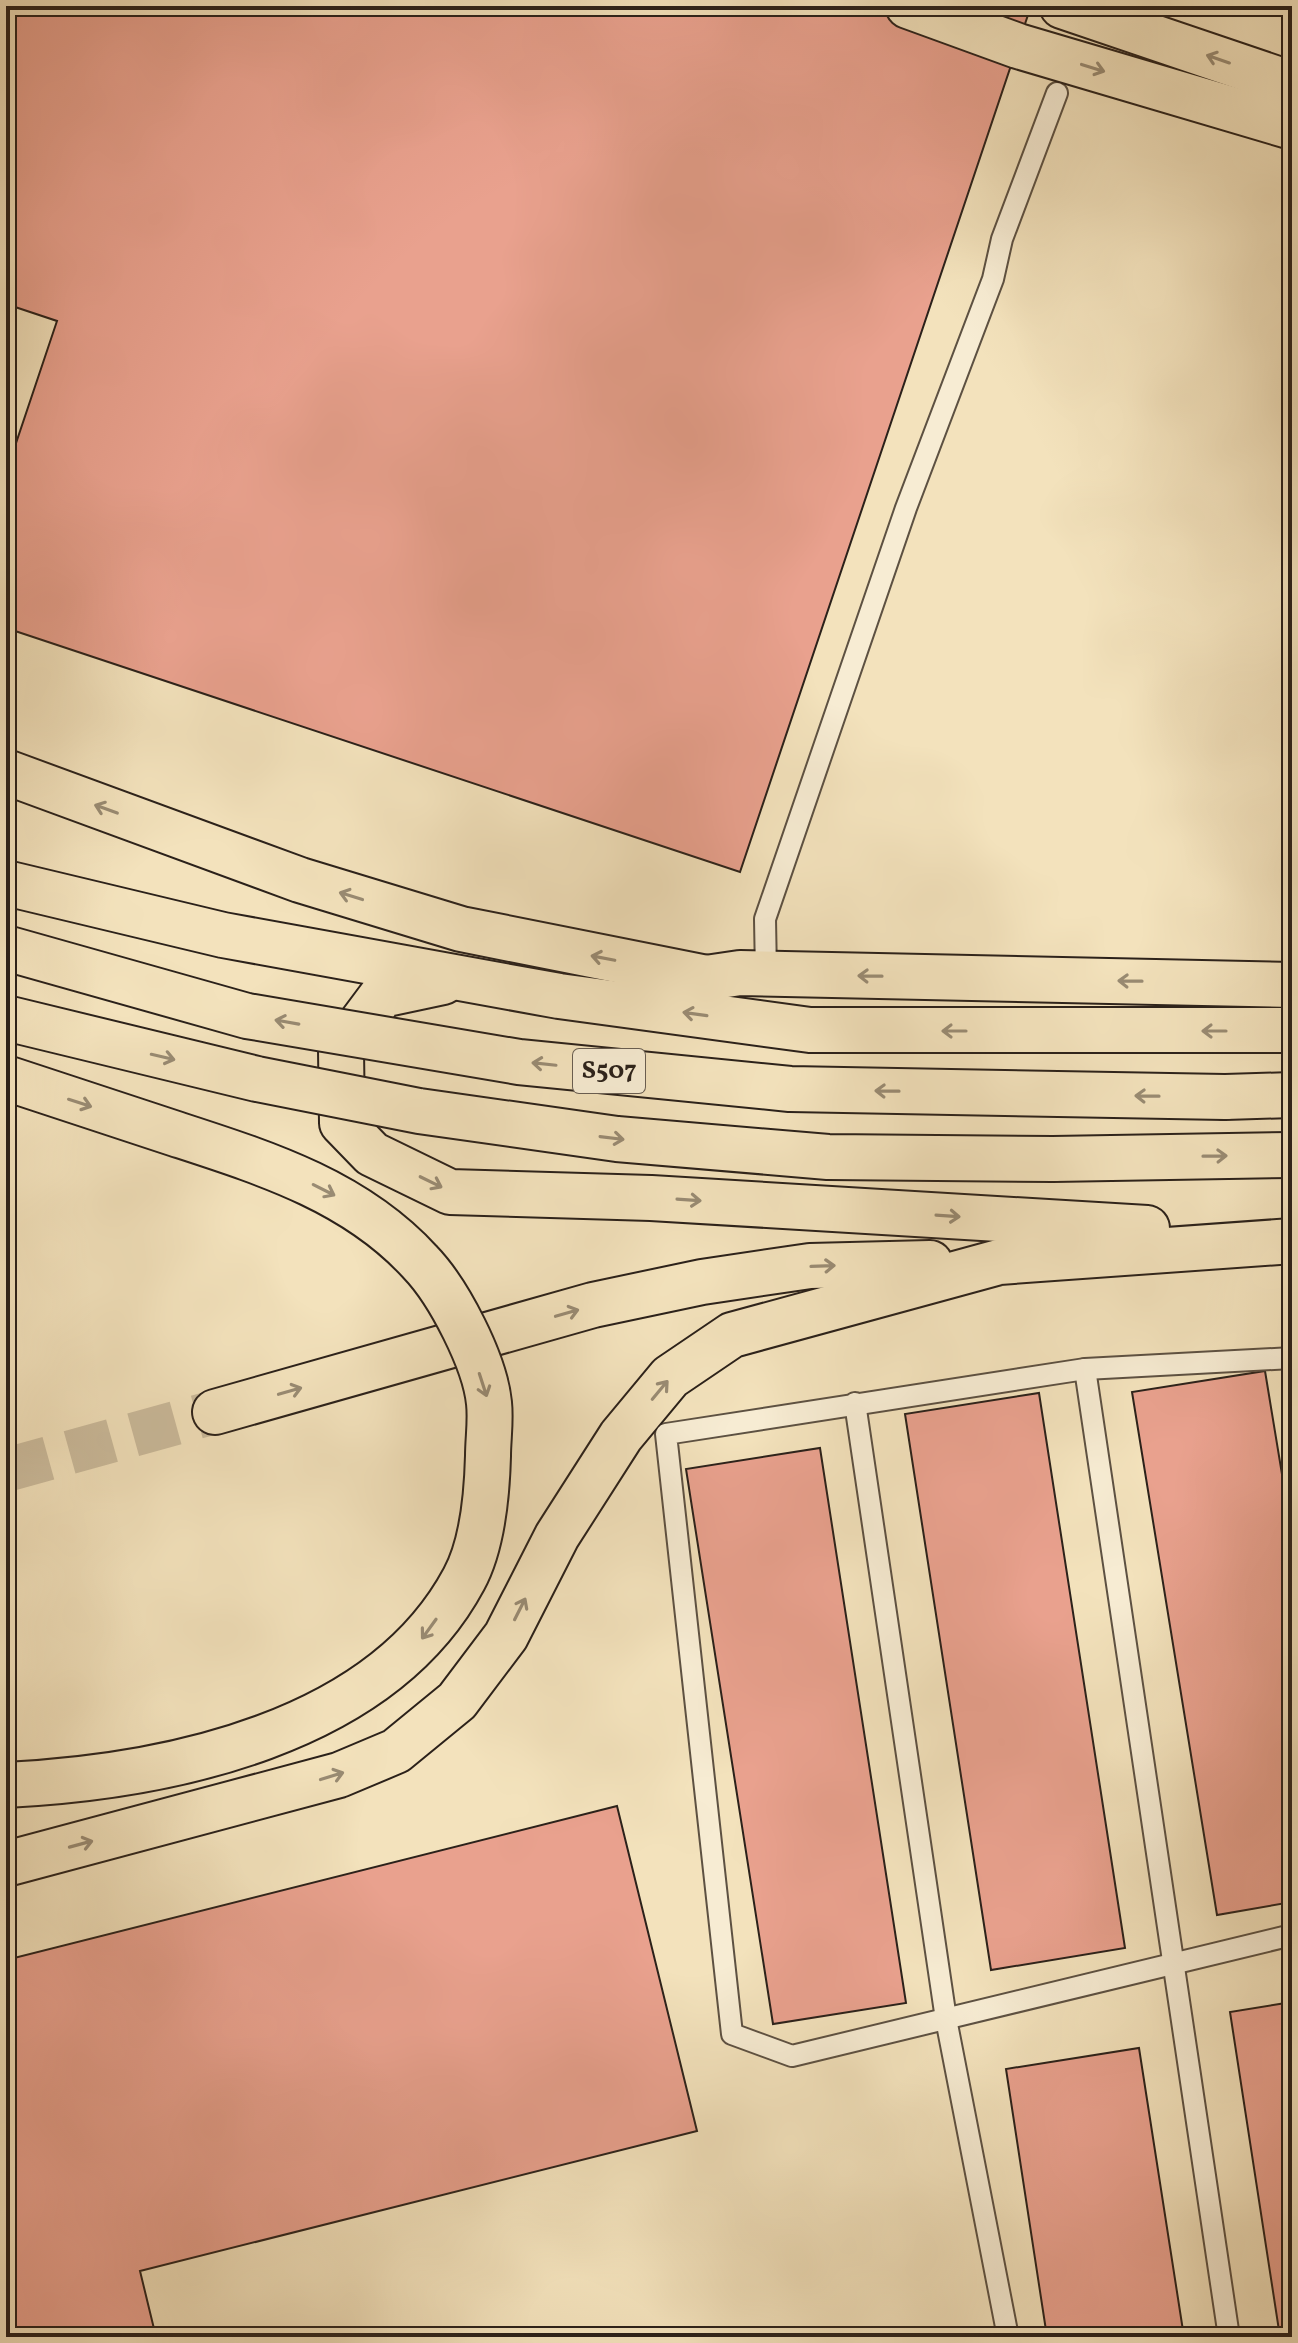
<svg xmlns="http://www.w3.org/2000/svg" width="1298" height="2343" font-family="Vollkorn,serif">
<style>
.building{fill:#e9a18e;stroke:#2b211a;stroke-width:2}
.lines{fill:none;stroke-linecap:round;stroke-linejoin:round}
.trunk-tunnel{stroke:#cbbb9c;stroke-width:44;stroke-dasharray:44 22;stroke-linecap:butt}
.service-casing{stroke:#5d5142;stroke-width:24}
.trunk-casing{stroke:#2b211a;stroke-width:48}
.service{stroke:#f7ecd3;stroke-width:20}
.trunk{stroke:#f3e2bc;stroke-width:44}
.trunk-bridge-casing{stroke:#2b211a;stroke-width:48;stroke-linecap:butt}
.trunk-bridge{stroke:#f3e2bc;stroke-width:44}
.oneway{stroke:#998b73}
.labels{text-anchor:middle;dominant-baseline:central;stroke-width:6;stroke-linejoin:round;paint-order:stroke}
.shield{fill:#f7ecd3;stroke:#685e52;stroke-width:2}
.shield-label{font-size:26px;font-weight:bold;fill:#2b211a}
</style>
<rect width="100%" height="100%" fill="#f3e2bc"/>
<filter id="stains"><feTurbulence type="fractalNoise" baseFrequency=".0025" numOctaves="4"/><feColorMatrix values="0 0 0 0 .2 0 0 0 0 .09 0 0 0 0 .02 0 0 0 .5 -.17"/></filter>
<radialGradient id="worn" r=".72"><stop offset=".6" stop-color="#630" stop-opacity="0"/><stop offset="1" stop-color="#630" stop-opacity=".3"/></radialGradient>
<g class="building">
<path d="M 6,6 L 1031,6 L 740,872 L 6,628 L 6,473 L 57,321 L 6,304 Z"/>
<path d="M 1265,1371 L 1292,1535 L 1292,1902 L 1217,1915 L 1132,1392 Z"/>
<path d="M 1039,1393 L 1125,1948 L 991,1970 L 905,1414 Z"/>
<path d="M 820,1448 L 906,2003 L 773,2024 L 686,1469 Z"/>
<path d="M 617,1806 L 697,2131 L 140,2271 L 156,2337 L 6,2337 L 6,1960 Z"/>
<path d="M 1292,2002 L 1292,2337 L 1280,2337 L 1230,2012 Z"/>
<path d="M 1139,2048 L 1184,2337 L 1047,2337 L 1006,2069 Z"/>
</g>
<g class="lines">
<path class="trunk-tunnel" d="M 6,1470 L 215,1412"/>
<g class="service-casing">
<g id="service">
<path d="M 766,974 L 765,919 L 906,508 L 993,279 L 1002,239 L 1057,93"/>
<path d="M 1292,1358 L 1085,1369 L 666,1434 L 732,2034 L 792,2056 L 1292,1935"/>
<path d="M 1085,1369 L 1229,2337"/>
<path d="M 855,1403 L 946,2019 L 1008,2337"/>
</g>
</g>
<g class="trunk-casing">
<g id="trunk">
<path d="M 908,6 L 1018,46 L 1292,127"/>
<path d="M 1062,6 L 1292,84"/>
<path d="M 6,772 L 300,880 L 461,929 L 707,978"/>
<path d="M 6,883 L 223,935 L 559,996 L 810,1030 L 1292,1030"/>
<path d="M 443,982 L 382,995 L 341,1050 L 342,1123 L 372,1154 L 450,1192 L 651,1198 L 1147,1228"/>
<path d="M 679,982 L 740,973 L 1292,985"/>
<path d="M 1225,1097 L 1292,1095"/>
<path d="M 1053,1159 L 1292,1155"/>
<path d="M 215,1412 L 593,1305 L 702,1282 L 810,1266 L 930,1263"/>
<path d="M 6,1864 L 339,1775 L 396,1751 L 457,1701 L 506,1636 L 557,1536 L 621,1436 L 670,1377 L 732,1335 L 999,1262 L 1292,1241"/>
</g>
</g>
<use href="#service" class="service"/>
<use href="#trunk" class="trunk"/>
<g class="trunk-bridge-casing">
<g id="trunk-bridge">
<path d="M 6,948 L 247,1016 L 519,1062 L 790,1089 L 1225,1097"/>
<path d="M 6,1018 L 257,1079 L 419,1111 L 617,1139 L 828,1157 L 1053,1159"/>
<path d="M 6,1078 C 63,1097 120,1115 176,1134 C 265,1163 355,1191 420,1262 C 449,1292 485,1362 489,1403 C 491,1421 488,1439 488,1456 C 487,1494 482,1546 464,1579 C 381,1734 167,1777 6,1785"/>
</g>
</g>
<use href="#trunk-bridge" class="trunk-bridge"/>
</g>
<defs><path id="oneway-shaft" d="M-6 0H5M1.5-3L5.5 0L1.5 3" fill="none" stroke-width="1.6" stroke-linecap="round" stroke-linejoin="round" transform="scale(2)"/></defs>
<g class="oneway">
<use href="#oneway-shaft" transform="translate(1218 59) rotate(-161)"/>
<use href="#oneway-shaft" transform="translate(1093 68) rotate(17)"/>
<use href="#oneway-shaft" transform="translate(106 809) rotate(-160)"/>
<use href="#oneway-shaft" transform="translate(351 896) rotate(-163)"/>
<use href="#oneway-shaft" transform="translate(603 958) rotate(-169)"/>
<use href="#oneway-shaft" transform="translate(870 976) rotate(-179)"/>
<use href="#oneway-shaft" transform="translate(1130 981) rotate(-179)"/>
<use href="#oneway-shaft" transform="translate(695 1014) rotate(-172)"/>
<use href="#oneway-shaft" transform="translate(287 1022) rotate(-170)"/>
<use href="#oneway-shaft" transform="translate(954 1031) rotate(-180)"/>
<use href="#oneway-shaft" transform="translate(1214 1031) rotate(180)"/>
<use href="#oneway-shaft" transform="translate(163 1057) rotate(13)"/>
<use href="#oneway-shaft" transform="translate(544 1064) rotate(-174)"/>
<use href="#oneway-shaft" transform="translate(887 1091) rotate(-179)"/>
<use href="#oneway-shaft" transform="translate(1147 1096) rotate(-179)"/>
<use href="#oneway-shaft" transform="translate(80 1103) rotate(18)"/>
<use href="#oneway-shaft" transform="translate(612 1138) rotate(7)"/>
<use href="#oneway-shaft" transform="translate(1215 1156) rotate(-1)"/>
<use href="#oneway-shaft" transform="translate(431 1182) rotate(26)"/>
<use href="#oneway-shaft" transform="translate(324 1190) rotate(27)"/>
<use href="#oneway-shaft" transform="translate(689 1200) rotate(4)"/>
<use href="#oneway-shaft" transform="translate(948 1216) rotate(4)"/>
<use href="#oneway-shaft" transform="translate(823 1266) rotate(-2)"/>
<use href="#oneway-shaft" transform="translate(567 1313) rotate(-16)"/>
<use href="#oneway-shaft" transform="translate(483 1385) rotate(72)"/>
<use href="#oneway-shaft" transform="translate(660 1390) rotate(-50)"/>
<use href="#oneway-shaft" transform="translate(290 1391) rotate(-16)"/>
<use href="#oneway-shaft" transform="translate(520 1609) rotate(-63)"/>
<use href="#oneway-shaft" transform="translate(429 1629) rotate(126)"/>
<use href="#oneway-shaft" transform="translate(332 1776) rotate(-17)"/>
<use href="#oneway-shaft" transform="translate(81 1844) rotate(-15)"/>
</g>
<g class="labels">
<rect class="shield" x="573" y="1049" width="72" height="44" rx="6"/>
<g class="shield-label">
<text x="609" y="1071">S507</text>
</g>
</g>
<rect width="1298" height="2343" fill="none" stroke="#f3e2bc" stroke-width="32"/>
<rect x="8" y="8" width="1282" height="2327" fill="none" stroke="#2b211a" stroke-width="4"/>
<rect x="16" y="16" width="1266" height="2311" fill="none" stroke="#2b211a" stroke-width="2"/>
<rect width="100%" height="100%" filter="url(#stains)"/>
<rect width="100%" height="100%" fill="url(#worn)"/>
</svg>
